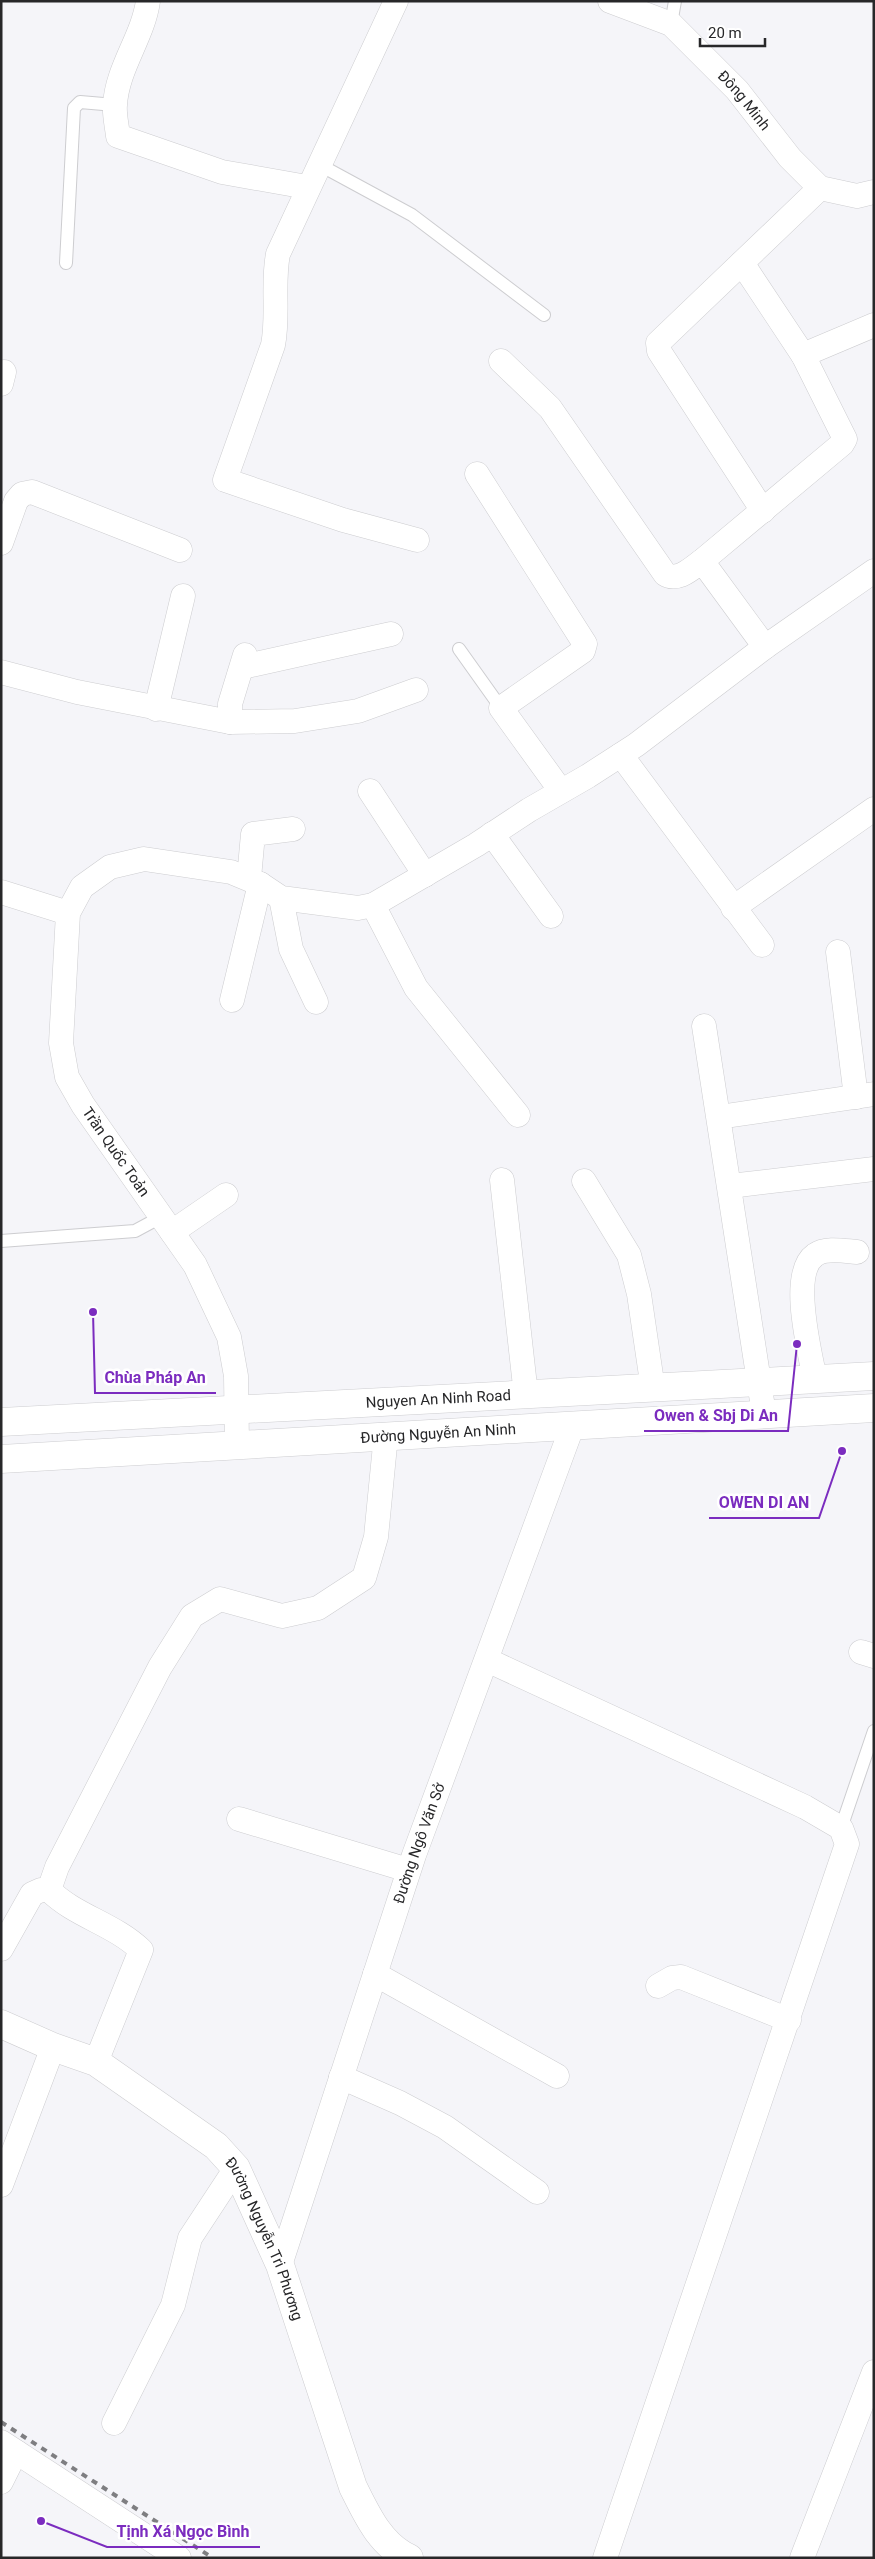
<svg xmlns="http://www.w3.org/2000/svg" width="875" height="2559" font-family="Roboto,sans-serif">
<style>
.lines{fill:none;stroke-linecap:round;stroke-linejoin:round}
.lane-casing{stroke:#cdcdd0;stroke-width:14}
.street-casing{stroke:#cdcdd0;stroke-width:25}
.secondary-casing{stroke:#cdcdd0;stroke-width:29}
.lane{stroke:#fff;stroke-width:12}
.street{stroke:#fff;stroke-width:24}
.secondary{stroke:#fff;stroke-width:28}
.rail{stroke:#7e7e81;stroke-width:4;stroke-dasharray:6 6;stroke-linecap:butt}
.labels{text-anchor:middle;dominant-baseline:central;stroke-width:5;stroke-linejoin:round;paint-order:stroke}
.street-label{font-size:15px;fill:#272729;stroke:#fff}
.leader{fill:none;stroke:#7b2cbf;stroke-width:2}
.callout-dot{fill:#7b2cbf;stroke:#fff;stroke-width:2}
.callout-label{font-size:16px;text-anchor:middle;font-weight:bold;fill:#7b2cbf;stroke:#fff;stroke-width:5;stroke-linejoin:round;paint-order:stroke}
</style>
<rect width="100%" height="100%" fill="#f5f5f9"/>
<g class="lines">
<g class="lane-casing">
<g id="lane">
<path d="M 671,24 L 675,1"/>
<path d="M 318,164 L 412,215 L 544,315"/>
<path d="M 66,263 L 74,108 L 80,102 L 115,105"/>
<path d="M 459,649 L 501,708"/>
<path d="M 1,1241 L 135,1231 L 161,1217"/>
<path d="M 841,1828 L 874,1731"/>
</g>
</g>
<g class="street-casing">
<g id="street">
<path d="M 148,1 C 143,37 117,68 115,105 C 114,114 117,126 118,136 L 222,172 L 307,187"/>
<path d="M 396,1 L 278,254 C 272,284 279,315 273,345 L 225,480 L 343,520 L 417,540"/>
<path id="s1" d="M 610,1 L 671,24 L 737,90 L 790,158 L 820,188 L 857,196 L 874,192"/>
<path d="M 803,355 L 874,325"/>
<path d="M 501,361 L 550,408 L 665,574 C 678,582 691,569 702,561 L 765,647"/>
<path d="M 1,384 L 4,372"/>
<path d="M 477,474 L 585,644 L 583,651 L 501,708 L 561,791"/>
<path d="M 763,511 L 659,351 L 658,343 L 820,188"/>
<path d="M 1,543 L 16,501 L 22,494 L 32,492 L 180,550"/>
<path d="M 702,561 L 842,444 L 845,439 L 803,355 L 742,263"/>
<path d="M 242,667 L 391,634"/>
<path d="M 1,672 L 77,692 L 230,722 L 230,704 L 245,655"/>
<path d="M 156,709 L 183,596"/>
<path d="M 230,722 L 295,721 L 358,711 L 416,690"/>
<path d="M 621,755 L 762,945"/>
<path d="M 370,791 L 425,875"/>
<path d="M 492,834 L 551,916"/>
<path d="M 249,878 L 253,834 L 293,829"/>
<path d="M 1,892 L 68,913"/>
<path d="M 281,898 L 291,949 L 316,1002"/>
<path d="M 373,905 L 416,988 L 518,1115"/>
<path d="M 733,908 L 874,809"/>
<path d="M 838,952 L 856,1097"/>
<path d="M 232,1000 L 260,884"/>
<path d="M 704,1026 L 764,1414"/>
<path d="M 719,1117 L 874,1094"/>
<path d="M 502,1180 L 526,1395"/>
<path d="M 584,1181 L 629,1255 L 639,1294 L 653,1389"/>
<path d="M 730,1186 L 874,1169"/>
<path d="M 172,1232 L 226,1195"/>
<path d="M 815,1379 C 810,1353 789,1273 815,1255 C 826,1247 844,1251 857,1252"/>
<path d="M 237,1444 L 236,1376 L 229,1337 L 195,1265 L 83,1105 L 67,1077 L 61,1043 L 68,913 L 82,887 L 110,867 L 144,859 L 231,872 L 260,884 L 281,898 L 358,908 L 373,905 L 476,845 L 529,810 L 588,776 L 636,745 L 765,647 L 874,571"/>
<path d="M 861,1652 L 874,1656"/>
<path d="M 487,1660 L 805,1807 L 841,1828 L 847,1844 L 605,2558"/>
<path d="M 239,1819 L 408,1870"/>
<path d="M 1,1949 L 32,1894 L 41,1890 L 49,1890"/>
<path d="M 375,1974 L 557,2076"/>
<path d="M 658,1986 L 672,1978 L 681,1977 L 789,2020"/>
<path d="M 96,2062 L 141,1950 C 114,1924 75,1916 49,1890 L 57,1867 L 160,1667 L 192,1616 L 220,1599 L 282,1616 L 318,1608 L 364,1578 L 376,1537 L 386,1435"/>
<path d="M 341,2077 L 400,2103 L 445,2127 L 537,2192"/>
<path d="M 1,2185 L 53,2047"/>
<path id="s2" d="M 280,2265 L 414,1855 L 572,1427"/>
<path d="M 114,2423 L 173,2305 L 190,2238 L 236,2168"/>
<path d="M 1,2442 L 179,2558"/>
<path d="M 1,2482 L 16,2452"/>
<path d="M 802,2558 L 874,2372"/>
</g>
</g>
<g class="secondary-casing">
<g id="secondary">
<path id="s3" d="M 1,1422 L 874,1376"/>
<path id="s4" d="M 1,1459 L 874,1408"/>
<path id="s5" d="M 1,2024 L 53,2047 L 96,2062 L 216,2146 L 236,2168 L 280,2265 L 353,2487 C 366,2513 380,2545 409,2558"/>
</g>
</g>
<use href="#lane" class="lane"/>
<use href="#street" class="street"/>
<use href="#secondary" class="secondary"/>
<path class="rail" d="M 1,2422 L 213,2558"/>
</g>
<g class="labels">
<g class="street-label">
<text stroke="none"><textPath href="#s1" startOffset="171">Đông Minh</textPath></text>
<text transform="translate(116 1152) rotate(55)">Trần Quốc Toản</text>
<text stroke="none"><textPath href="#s3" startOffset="438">Nguyen An Ninh Road</textPath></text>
<text stroke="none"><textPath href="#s4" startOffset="438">Đường Nguyễn An Ninh</textPath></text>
<text stroke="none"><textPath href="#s2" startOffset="444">Đường Ngô Văn Sở</textPath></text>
<text stroke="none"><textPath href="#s5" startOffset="355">Đường Nguyễn Tri Phương</textPath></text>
</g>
</g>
<path class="leader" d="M93 1312L95 1393H216M797 1344L788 1431H644M842 1451L819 1518H709M41 2521L107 2547H260"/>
<g class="callout-dot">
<circle cx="93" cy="1312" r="5"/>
<circle cx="797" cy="1344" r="5"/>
<circle cx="842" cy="1451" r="5"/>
<circle cx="41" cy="2521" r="5"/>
</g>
<g class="callout-label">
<text x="155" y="1383">Chùa Pháp An</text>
<text x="716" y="1421">Owen &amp; Sbj Di An</text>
<text x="764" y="1508">OWEN DI AN</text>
<text x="183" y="2537">Tịnh Xá Ngọc Bình</text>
</g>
<rect width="875" height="2559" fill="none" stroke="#272729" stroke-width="5"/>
<path d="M700 38v8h65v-8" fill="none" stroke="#272729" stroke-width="2.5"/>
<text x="708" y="38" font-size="15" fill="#272729" stroke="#ffffff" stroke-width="4" paint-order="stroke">20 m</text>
</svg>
